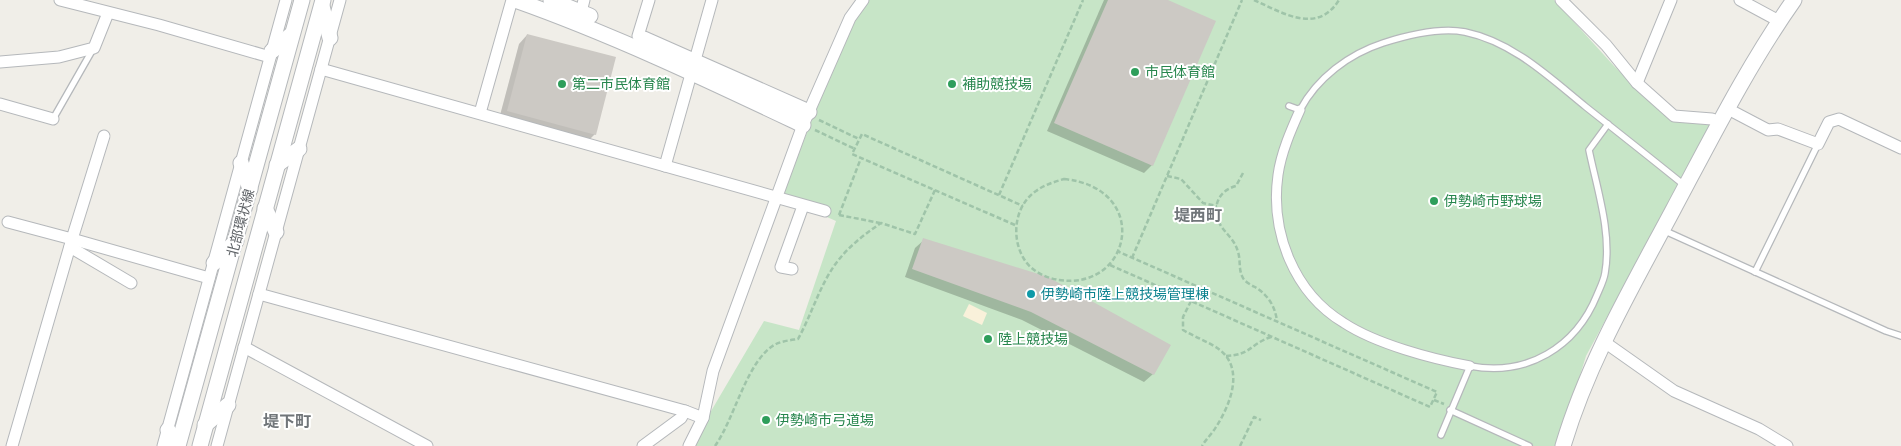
<svg xmlns="http://www.w3.org/2000/svg" width="1901" height="446" font-family="Figtree,'Noto Sans JP',sans-serif">
<style>
.green{fill:#c7e5c7}
.sand{fill:#f9f1da}
.shadow{fill:#0003}
.building{fill:#ccc9c4}
.lines{fill:none;stroke-linecap:round;stroke-linejoin:round}
.service-casing{stroke:#b5b8bb;stroke-width:8}
.pedestrian-casing{stroke:#b5b8bb;stroke-width:11}
.minor-casing{stroke:#b5b8bb;stroke-width:13}
.tertiary-casing{stroke:#b5b8bb;stroke-width:17}
.path{stroke:#9fc4a9;stroke-width:2.5;stroke-dasharray:5 2.5;stroke-linecap:butt}
.service{stroke:#fff;stroke-width:5.5}
.pedestrian{stroke:#fff;stroke-width:9}
.minor{stroke:#fff;stroke-width:11}
.tertiary{stroke:#fff;stroke-width:15}
.leisure-dot{fill:#2e9e5b;stroke:#fff;stroke-width:2}
.culture-dot{fill:#0f9aa8;stroke:#fff;stroke-width:2}
.labels{text-anchor:middle;dominant-baseline:central;stroke-width:4;stroke-linejoin:round;paint-order:stroke}
.leisure-label{font-size:14px;fill:#27864d;stroke:#fff;text-anchor:start}
.street-label{font-size:14px;fill:#5f6367;stroke:#fff}
.culture-label{font-size:14px;fill:#0d838f;stroke:#fff;text-anchor:start}
.quarter-label{font-size:16px;font-weight:bold;fill:#707579;stroke:#fff}
</style>
<rect width="100%" height="100%" fill="#f0eee8"/>
<path class="green" d="M 869,0 L 1554,0 L 1614,66 L 1670,120 L 1711,125 L 1586,356 L 1558,446 L 694,446 L 707,418 L 764,321 L 799,330 L 836,221 L 782,197 L 818,104 L 858,14 Z"/>
<path class="sand" d="M 969,304 L 987,313 L 982,325 L 963,316 Z"/>
<g class="shadow">
<path d="M 1104,0 L 1165,0 L 1152,165 L 1144,173 L 1047,131 Z"/>
<path d="M 527,35 L 595,134 L 586,143 L 499,119 L 519,44 Z"/>
<path d="M 924,240 L 1153,374 L 1144,382 L 1022,320 L 905,277 L 915,248 Z"/>
</g>
<g class="building">
<path d="M 1108,0 L 1168,0 L 1216,21 L 1153,166 L 1054,123 Z"/>
<path d="M 527,34 L 616,57 L 596,135 L 507,111 Z"/>
<path d="M 923,238 L 1048,277 L 1171,345 L 1154,375 L 1031,312 L 912,269 Z"/>
</g>
<g class="lines">
<g class="service-casing">
<g id="service">
<path d="M 1289,106 L 1300,110 C 1317,78 1349,54 1383,43 C 1408,35 1439,27 1465,32 C 1513,42 1549,77 1586,107 C 1619,133 1652,159 1684,185"/>
<path d="M 53,119 L 93,49"/>
<path d="M 1663,230 L 1886,331 L 1901,336"/>
<path d="M 1755,272 L 1818,144"/>
<path d="M 1450,410 L 1529,446"/>
<path d="M 1441,435 L 1470,366 C 1527,377 1576,347 1597,295 C 1600,288 1604,280 1605,273 C 1612,233 1597,189 1589,150 L 1608,124"/>
</g>
</g>
<g class="pedestrian-casing">
<path id="pedestrian" d="M 1300,110 C 1291,130 1281,153 1278,175 C 1270,232 1294,293 1344,323 C 1376,344 1432,359 1470,366"/>
</g>
<g class="minor-casing">
<g id="minor">
<path d="M 60,0 L 159,25 L 270,57"/>
<path d="M 1561,0 L 1606,45 L 1637,83 L 1674,116 L 1712,119 L 1720,123"/>
<path d="M 1740,0 L 1779,21"/>
<path d="M 581,12 L 584,0"/>
<path d="M 638,36 L 649,0"/>
<path d="M 0,62 L 59,57 L 94,48 L 108,13"/>
<path d="M 321,69 L 825,211"/>
<path d="M 1637,83 L 1671,0"/>
<path d="M 0,104 L 53,119"/>
<path d="M 1728,109 L 1768,130 L 1778,129 L 1818,144 L 1829,122 L 1839,119 L 1901,148"/>
<path d="M 480,113 L 512,0"/>
<path d="M 665,166 L 712,0"/>
<path d="M 8,222 L 72,239 L 104,136"/>
<path d="M 70,247 L 131,283"/>
<path d="M 792,269 L 781,267 L 803,206"/>
<path d="M 259,294 L 685,411 L 703,418"/>
<path d="M 1603,341 L 1674,391 L 1759,429 L 1787,446"/>
<path d="M 244,347 L 427,446"/>
<path d="M 12,446 L 72,239 L 209,278"/>
<path d="M 163,446 L 286,0"/>
<path d="M 217,446 L 340,0"/>
<path d="M 643,446 L 681,418 L 685,411"/>
<path d="M 689,446 L 703,418 L 713,371 L 803,125 L 850,18 L 863,0"/>
</g>
</g>
<g class="tertiary-casing">
<g id="tertiary">
<path d="M 515,0 C 614,35 708,80 803,125"/>
<path d="M 551,0 L 590,16"/>
<path d="M 322,6 L 330,38"/>
<path d="M 644,39 L 809,112"/>
<path d="M 272,51 L 292,34"/>
<path d="M 241,163 L 250,189"/>
<path d="M 277,165 L 299,149"/>
<path d="M 265,208 L 276,232"/>
<path d="M 214,263 L 236,241"/>
<path d="M 205,425 L 228,405"/>
<path d="M 168,430 L 174,446"/>
<path d="M 178,446 L 302,0"/>
<path d="M 200,446 L 323,0"/>
<path d="M 1563,446 C 1588,362 1632,287 1673,210 C 1711,139 1748,65 1794,0"/>
</g>
</g>
<g class="path">
<path d="M 1254,0 C 1283,13 1317,35 1339,0"/>
<path d="M 819,120 L 859,139"/>
<path d="M 815,130 L 855,149"/>
<path d="M 1243,173 L 1236,186 C 1217,191 1211,209 1221,226 C 1227,235 1235,240 1238,252 C 1241,261 1238,269 1243,278 C 1245,282 1251,285 1255,287 C 1268,295 1275,306 1277,321"/>
<path d="M 1167,176 L 1181,179 L 1203,203 L 1217,206"/>
<path d="M 1064,179 C 1152,188 1132,291 1059,280 C 1046,278 1031,271 1024,259 C 1011,238 1014,206 1036,191 C 1044,185 1054,182 1064,179 Z"/>
<path d="M 999,195 L 1083,0"/>
<path d="M 839,215 L 861,158"/>
<path d="M 839,215 L 880,223"/>
<path d="M 1015,225 L 852,154 L 862,134 L 1023,206"/>
<path d="M 1132,258 L 1242,0"/>
<path d="M 1110,265 L 1430,407 L 1437,392 L 1117,251"/>
<path d="M 1191,301 L 1183,317 L 1183,330 C 1193,336 1204,340 1214,346 C 1246,364 1232,402 1216,427 C 1212,434 1206,439 1202,446"/>
<path d="M 1226,356 C 1251,355 1250,344 1271,337"/>
<path d="M 1434,400 L 1444,404"/>
<path d="M 715,446 C 735,418 747,359 776,344 C 782,341 792,340 798,339 C 812,314 820,284 837,262 C 849,246 865,234 881,223 L 915,234 L 935,190"/>
<path d="M 1240,446 L 1254,417 L 1261,420"/>
</g>
<use href="#service" class="service"/>
<use href="#pedestrian" class="pedestrian"/>
<use href="#minor" class="minor"/>
<use href="#tertiary" class="tertiary"/>
</g>
<g class="leisure-dot">
<circle cx="1135" cy="72" r="5"/>
<circle cx="562" cy="84" r="5"/>
<circle cx="952" cy="84" r="5"/>
<circle cx="1434" cy="201" r="5"/>
<circle cx="988" cy="339" r="5"/>
<circle cx="766" cy="420" r="5"/>
</g>
<circle class="culture-dot" cx="1031" cy="294" r="5"/>
<g class="labels">
<g class="leisure-label">
<text x="1145" y="72">市民体育館</text>
<text x="572" y="84">第二市民体育館</text>
<text x="962" y="84">補助競技場</text>
<text x="1444" y="201">伊勢崎市野球場</text>
<text x="998" y="339">陸上競技場</text>
<text x="776" y="420">伊勢崎市弓道場</text>
</g>
<g class="street-label">
<text transform="translate(241 223) rotate(-75)">北部環状線</text>
</g>
<g class="culture-label">
<text x="1041" y="294">伊勢崎市陸上競技場管理棟</text>
</g>
<g class="quarter-label">
<text x="1198" y="215">堤西町</text>
<text x="287" y="421">堤下町</text>
</g>
</g>
</svg>
